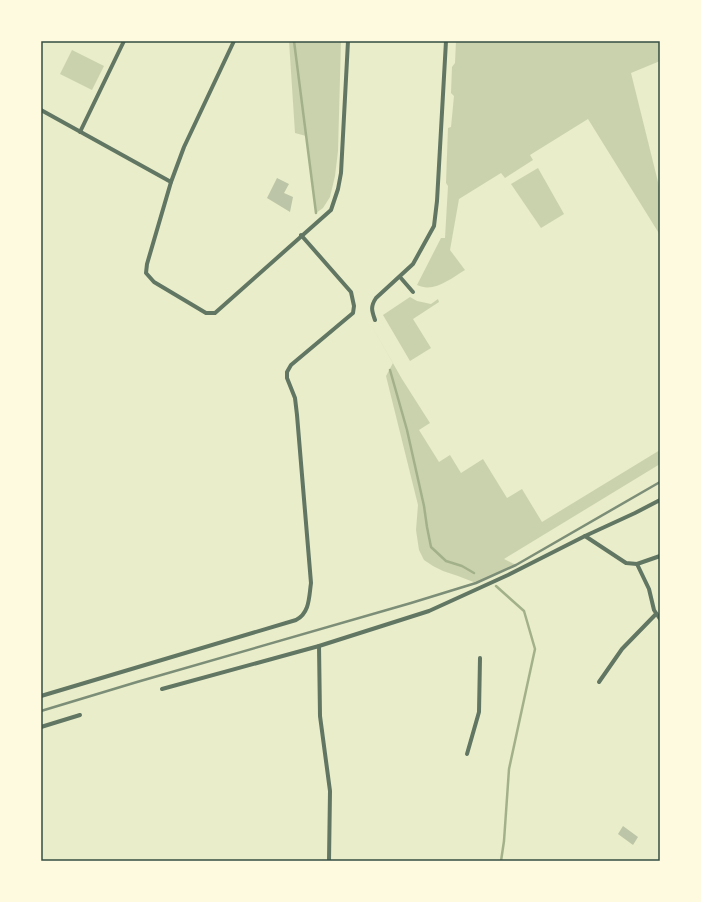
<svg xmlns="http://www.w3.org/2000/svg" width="701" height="902" font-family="'Titillium Web',sans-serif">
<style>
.green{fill:#cad2ad}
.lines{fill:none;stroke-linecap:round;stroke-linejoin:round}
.stream{stroke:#a3b18a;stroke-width:2.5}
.building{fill:#bcc5a7}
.minor{stroke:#617663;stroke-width:4}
.rail{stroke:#7c8e77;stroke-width:2.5}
.neatline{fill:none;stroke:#344e41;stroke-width:1.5}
</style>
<rect width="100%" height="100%" fill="#e9edc9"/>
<g class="green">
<path d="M 289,41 L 341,41 L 338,151 L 335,176 L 330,197 L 323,208 L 316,213 L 306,136 L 295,133 Z"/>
<path d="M 456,41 L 660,41 L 660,61 L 631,73 L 660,190 L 660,235 L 588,119 L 530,155 L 533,160 L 505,178 L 501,173 L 459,199 L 450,250 L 465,270 C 450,279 434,293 417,285 L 441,238 L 445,238 L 448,186 L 446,183 L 448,128 L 451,127 L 454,96 L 451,93 L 452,67 L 455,63 Z"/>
<path d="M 72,50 L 104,66 L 92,90 L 60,74 Z"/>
<path d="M 538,168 L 564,214 L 541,228 L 511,184 Z"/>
<path d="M 410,297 L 417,301 L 431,304 L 438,299 L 439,302 L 413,319 L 431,348 L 410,361 L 383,315 Z"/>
<path d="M 370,323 L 402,379 L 430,423 L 419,430 L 439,462 L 450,455 L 461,473 L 483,459 L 507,498 L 522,489 L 542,522 L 660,450 L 660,464 L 504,559 L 516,565 L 476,583 L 458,576 L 443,571 L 433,566 L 424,560 L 419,550 L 416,530 L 418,505 L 386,376 L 393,363 Z"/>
</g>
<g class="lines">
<g class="stream">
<path d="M 294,41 L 316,213"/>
<path d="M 390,370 L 407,430 L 424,506 L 427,527 L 431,547 L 446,561 L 462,566 L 474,573"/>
<path d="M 496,586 L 524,611 L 535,649 L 509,769 L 504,841 L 501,861"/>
</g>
</g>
<g class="building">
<path d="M 277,178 L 289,184 L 284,193 L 293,197 L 290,212 L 267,198 Z"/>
<path d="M 623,826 L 638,837 L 633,845 L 618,834 Z"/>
</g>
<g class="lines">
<g class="minor">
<path d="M 234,41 L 184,147 L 171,182 L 147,264 L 146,273 L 154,282 L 206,313 L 215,313 L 331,210 L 338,189 L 341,173 L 348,41"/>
<path d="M 41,110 L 171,182"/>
<path d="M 80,132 L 124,41"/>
<path d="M 400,277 L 413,292"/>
<path d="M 375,320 C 372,311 370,307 376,298 L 413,264 L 434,226 L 437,201 L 446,41"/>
<path d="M 585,536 L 626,563 L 637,564 L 660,556"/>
<path d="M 637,564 L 649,589 L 654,610 L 660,619"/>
<path d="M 319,646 L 320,716 L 330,791 L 329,861"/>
<path d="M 599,682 L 622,649 L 656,614"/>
<path d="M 162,689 L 319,646 L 429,611 L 508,575 L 585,536 L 635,513 L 660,500"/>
<path d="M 41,696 L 296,620 C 310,613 309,596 311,583 L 297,415 L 295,398 L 287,378 L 287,372 L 291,365 L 353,313 L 354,306 L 351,292 L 301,235"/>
<path d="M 41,727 L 80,715"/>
<path d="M 467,754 L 479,712 L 480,658"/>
</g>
<path class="rail" d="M 41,711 L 137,682 L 411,603 L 476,583 L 516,565 L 660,482"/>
</g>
<rect width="701" height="902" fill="none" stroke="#fefae0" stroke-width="84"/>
<rect x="42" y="42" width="617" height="818" class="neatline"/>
</svg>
